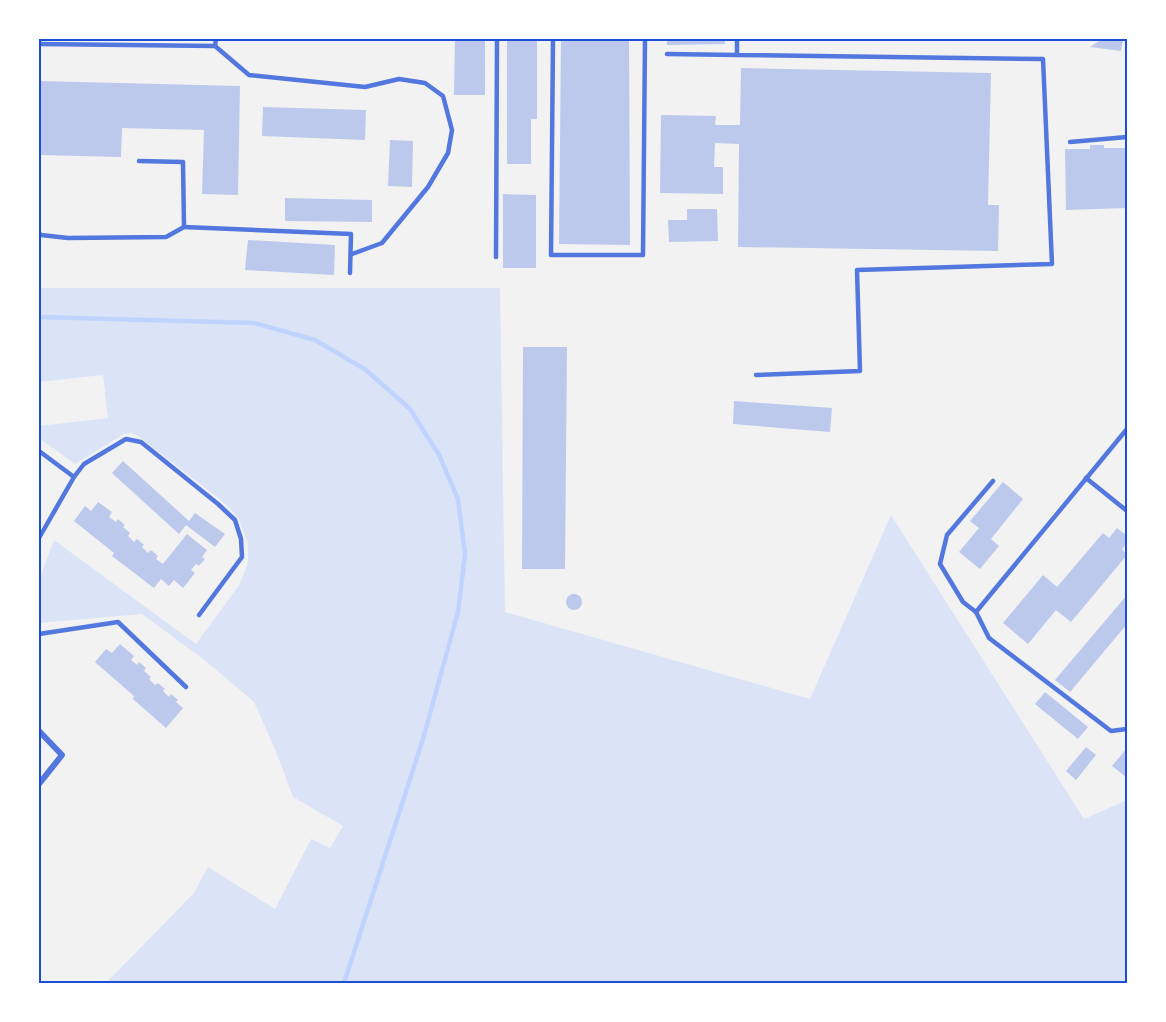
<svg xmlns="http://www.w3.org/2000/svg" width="1166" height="1022" font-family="'Work Sans',sans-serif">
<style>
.green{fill:#dbe4f7}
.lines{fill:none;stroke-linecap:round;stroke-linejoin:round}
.stream{stroke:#bfd3fe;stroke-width:4.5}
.building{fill:#bdc9ec}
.service{stroke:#5277de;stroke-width:4.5}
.minor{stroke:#5277de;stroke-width:6}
.neatline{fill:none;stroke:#1d4ed8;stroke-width:2}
</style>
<rect width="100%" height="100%" fill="#f2f2f2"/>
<path class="green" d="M 39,288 L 500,288 L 505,612 L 810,699 L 891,515 L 1084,819 L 1127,800 L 1127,983 L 106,983 L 194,893 L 208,867 L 275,909 L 311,839 L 330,848 L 343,826 L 293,797 L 275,749 L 254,702 L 207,662 L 142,614 L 39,623 L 40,577 L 54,540 L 196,644 L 240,584 L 248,562 L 248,543 L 238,518 L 222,501 L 138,436 L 131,433 L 124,434 L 75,464 L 39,438 L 39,426 L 108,418 L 103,375 L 39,382 Z"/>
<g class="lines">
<path class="stream" d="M 39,317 L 254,323 L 315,340 L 366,370 L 410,409 L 439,455 L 458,499 L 465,554 L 458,612 L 423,739 L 344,983"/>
</g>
<g class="building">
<path d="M 455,39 L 485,39 L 485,95 L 454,95 Z"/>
<path d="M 507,39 L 537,39 L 537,119 L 531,119 L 531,164 L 507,164 Z"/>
<path d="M 561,39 L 629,39 L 630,245 L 559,244 Z"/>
<path d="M 667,39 L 725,39 L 725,44 L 667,45 Z"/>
<path d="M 1102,39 L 1123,39 L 1121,51 L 1090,47 Z"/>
<path d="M 741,68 L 991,73 L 988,205 L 999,205 L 998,251 L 738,247 L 739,144 L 715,143 L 714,167 L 723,167 L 723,194 L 660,193 L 661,115 L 716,116 L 715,125 L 740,125 Z"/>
<path d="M 39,81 L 240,86 L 238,195 L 202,194 L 204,130 L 122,128 L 121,157 L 39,155 Z"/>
<path d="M 263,107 L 366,110 L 365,140 L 262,136 Z"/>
<path d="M 390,140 L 413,141 L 412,187 L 388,186 Z"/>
<path d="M 1090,145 L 1104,145 L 1104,148 L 1127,148 L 1127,208 L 1066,210 L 1065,149 L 1090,149 Z"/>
<path d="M 503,194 L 536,195 L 536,268 L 503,268 Z"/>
<path d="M 285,198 L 372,200 L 372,222 L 285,221 Z"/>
<path d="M 687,209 L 717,209 L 718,241 L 669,242 L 668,220 L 687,220 Z"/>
<path d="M 248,240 L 335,245 L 334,275 L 245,270 Z"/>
<path d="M 523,347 L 567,347 L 565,569 L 522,569 Z"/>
<path d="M 734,401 L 832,408 L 830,432 L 733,424 Z"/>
<path d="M 123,461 L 189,521 L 195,513 L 225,534 L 215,547 L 186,525 L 179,534 L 112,473 Z"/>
<path d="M 1003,482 L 1023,499 L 991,539 L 999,546 L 980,569 L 959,552 L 979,528 L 970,521 Z"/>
<path d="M 98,502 L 112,512 L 109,517 L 116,522 L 118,519 L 125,525 L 123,527 L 130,533 L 128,536 L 134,542 L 137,539 L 144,545 L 142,547 L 148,553 L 151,550 L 158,556 L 156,559 L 163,564 L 187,534 L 207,550 L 202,557 L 205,559 L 199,566 L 196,564 L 191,570 L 195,573 L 183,588 L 174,580 L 169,586 L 161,579 L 154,588 L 112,556 L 114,553 L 74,521 L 85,506 L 91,511 Z"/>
<path d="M 1117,528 L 1127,536 L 1127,543 L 1122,549 L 1127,555 L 1071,622 L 1056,610 L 1028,644 L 1003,623 L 1043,575 L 1057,587 L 1103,533 L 1109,538 Z"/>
<circle cx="574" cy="602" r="8"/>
<path d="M 1127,595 L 1127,624 L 1070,692 L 1055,680 Z"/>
<path d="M 120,644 L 134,656 L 131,660 L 137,665 L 139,662 L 146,668 L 144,671 L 151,677 L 149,679 L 155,685 L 158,683 L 165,689 L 163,691 L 169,697 L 171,694 L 178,700 L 176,702 L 183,708 L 166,728 L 133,699 L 134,696 L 95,662 L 106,649 L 112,653 Z"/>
<path d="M 1045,692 L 1088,727 L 1078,739 L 1035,704 Z"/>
<path d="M 1086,747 L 1096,755 L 1076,780 L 1066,771 Z"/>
<path d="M 1127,748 L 1127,776 L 1126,777 L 1112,766 Z"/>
</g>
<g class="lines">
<g class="service">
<path d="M 553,39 L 551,255 L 643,255 L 645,39"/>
<path d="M 737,39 L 737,55 L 1043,59 L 1052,264 L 857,270 L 860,371 L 756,375"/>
<path d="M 39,44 L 215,46 L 216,39"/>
<path d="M 215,46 L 249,75 L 365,87 L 399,79 L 425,83 L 443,96 L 452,130 L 448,153 L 428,187 L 382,243 L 352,254"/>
<path d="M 667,54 L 737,55"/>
<path d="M 1070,142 L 1127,137"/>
<path d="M 184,227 L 351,234 L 350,273"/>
<path d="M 39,233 L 41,235 L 68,238 L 166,237 L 184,227 L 183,162 L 139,161"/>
<path d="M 496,257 L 497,39"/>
<path d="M 1127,429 L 976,612 L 989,638 L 1111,731 L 1127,729"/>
<path d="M 39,451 L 74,477"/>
<path d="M 1086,478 L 1127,511"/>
<path d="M 39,538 L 74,477 L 84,464 L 126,439 L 141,442 L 218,504 L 235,520 L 241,539 L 242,557 L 199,615"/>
<path d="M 976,612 L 963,602 L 940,564 L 947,535 L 993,481"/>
<path d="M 39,634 L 118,622 L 186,687"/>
</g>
<path class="minor" d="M 39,731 L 62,755 L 39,784"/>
</g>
<rect width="1166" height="1022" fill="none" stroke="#ffffff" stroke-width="81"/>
<rect x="40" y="40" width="1086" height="942" class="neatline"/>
</svg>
